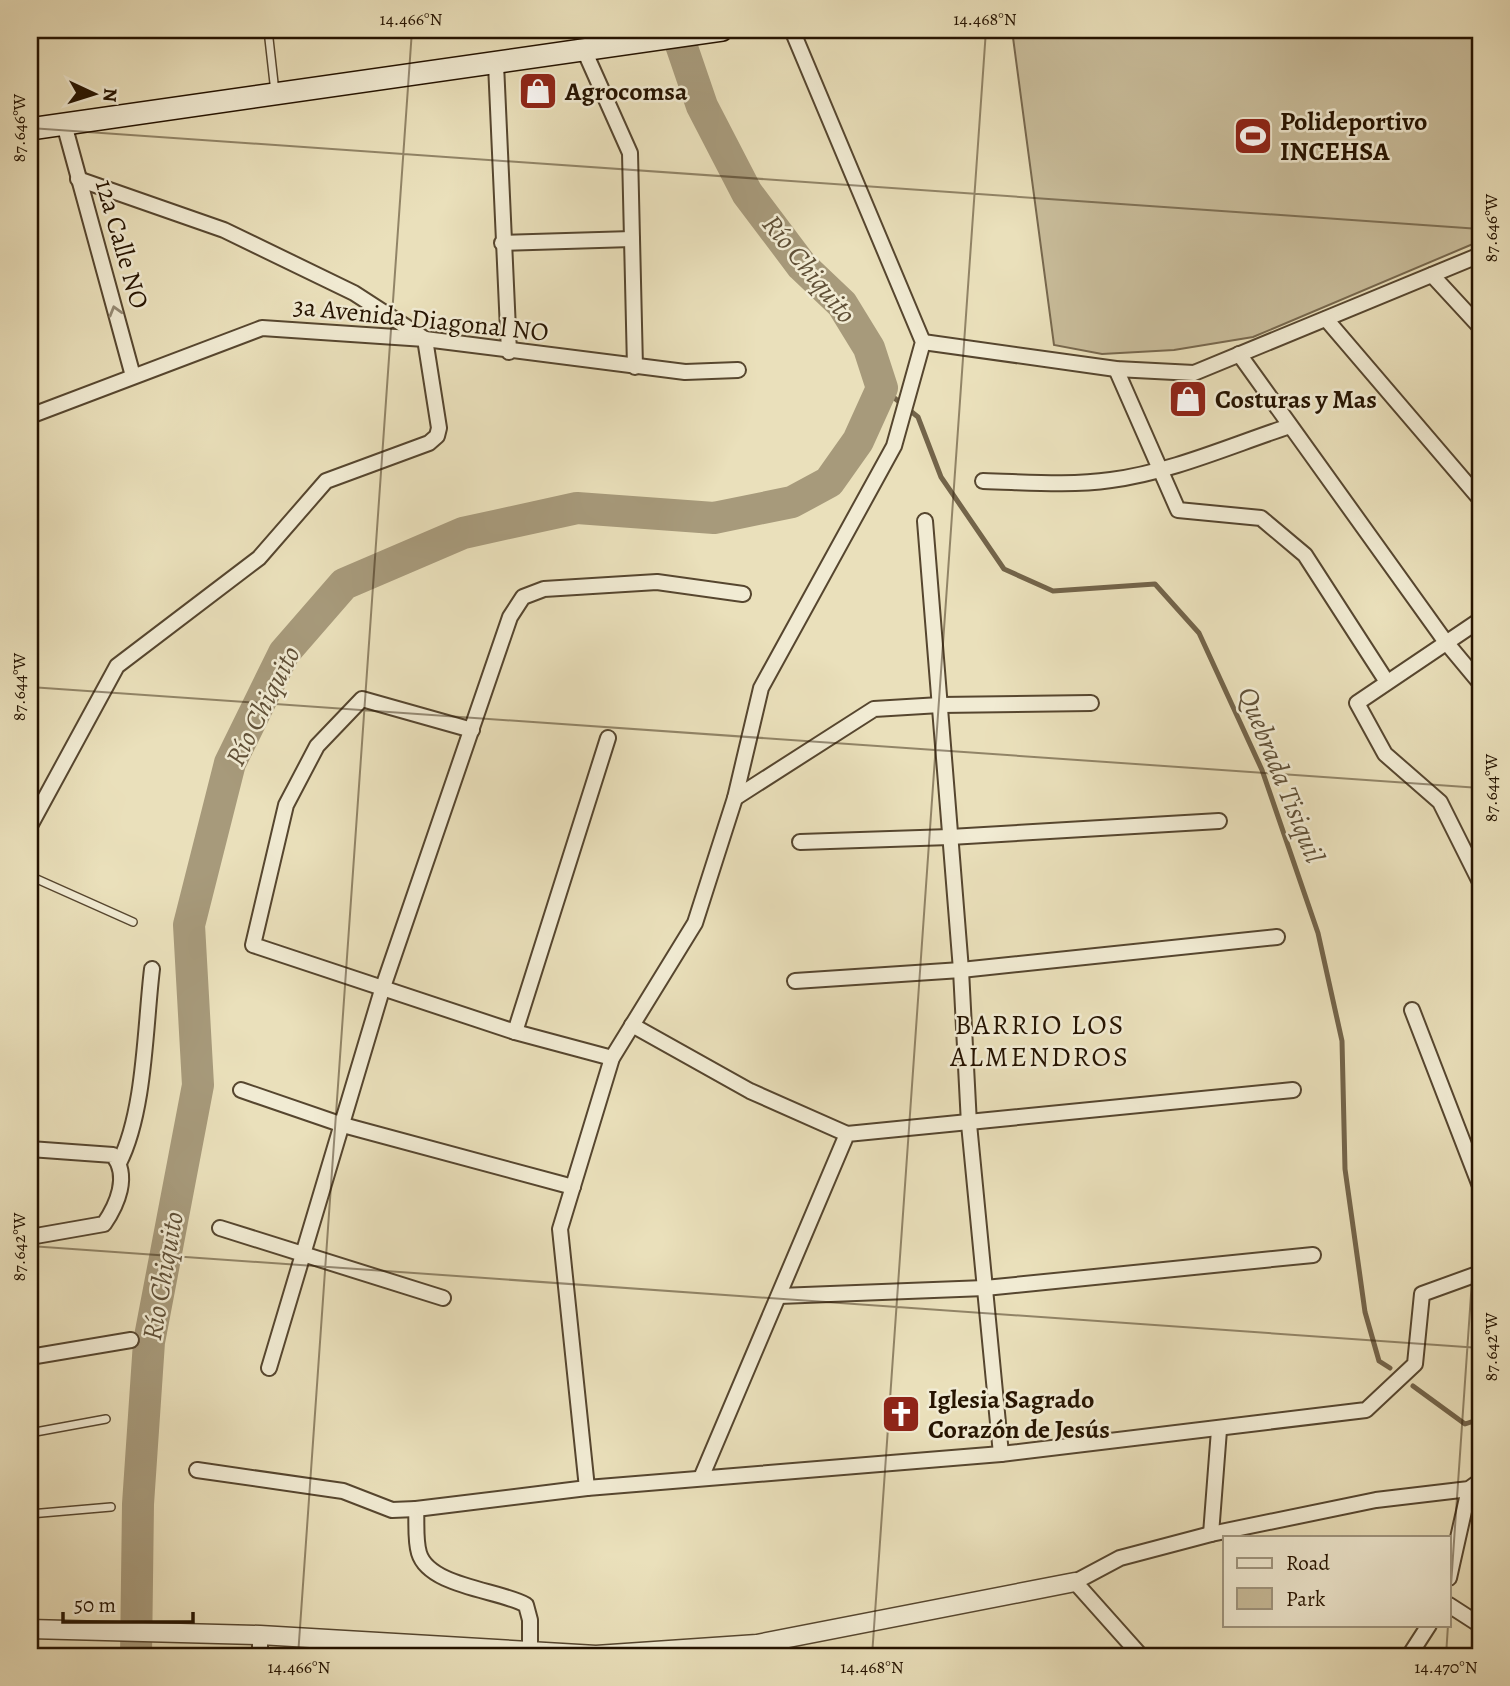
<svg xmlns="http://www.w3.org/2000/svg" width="1510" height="1686" font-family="Alegreya,serif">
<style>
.green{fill:#c9bd9b;stroke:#77684e;stroke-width:2}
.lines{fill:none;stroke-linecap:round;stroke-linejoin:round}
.stream{stroke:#73644a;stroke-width:5}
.river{stroke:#a79a7b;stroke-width:32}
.service-casing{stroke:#56462f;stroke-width:10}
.minor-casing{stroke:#56462f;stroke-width:18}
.tertiary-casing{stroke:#56462f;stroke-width:21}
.secondary-casing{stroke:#251300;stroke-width:24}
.service{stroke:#f1ebd3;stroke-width:7}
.minor{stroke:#f1ebd3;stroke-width:14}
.tertiary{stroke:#f1ebd3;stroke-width:18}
.secondary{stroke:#f1ebd3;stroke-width:21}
.oneway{stroke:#958a74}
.ticks{fill:none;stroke:#251300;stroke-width:2;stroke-opacity:0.45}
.labels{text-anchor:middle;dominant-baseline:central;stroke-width:5;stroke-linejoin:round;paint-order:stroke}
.poi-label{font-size:26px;font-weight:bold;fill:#251300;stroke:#f1ebd3;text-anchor:start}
.street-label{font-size:26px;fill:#251300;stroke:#f1ebd3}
.water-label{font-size:28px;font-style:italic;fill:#605037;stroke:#f1ebd3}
.neighbourhood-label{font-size:28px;letter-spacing:2px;fill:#251300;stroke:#f1ebd3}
.neatline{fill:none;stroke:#251300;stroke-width:2.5}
.ticks-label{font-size:18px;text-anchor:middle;fill:#251300}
</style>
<rect width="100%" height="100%" fill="#eae0bb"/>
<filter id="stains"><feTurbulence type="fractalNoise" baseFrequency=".00286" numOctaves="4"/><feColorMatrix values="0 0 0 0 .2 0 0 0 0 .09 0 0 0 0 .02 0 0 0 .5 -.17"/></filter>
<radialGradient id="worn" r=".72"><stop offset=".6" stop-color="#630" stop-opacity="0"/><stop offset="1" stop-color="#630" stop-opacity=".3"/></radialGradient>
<path class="green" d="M 1012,30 L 1480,30 L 1480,241 L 1253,337 L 1174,350 L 1102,354 L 1054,345 Z"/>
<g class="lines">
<g class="stream">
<path d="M 882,388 L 918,417 L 941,477 L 1004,569 L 1053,591 L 1155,584 L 1199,633 L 1262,770 L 1318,933 L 1342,1041 L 1345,1169 L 1365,1312 L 1379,1361 L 1390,1368"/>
<path d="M 1413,1386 L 1465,1424 L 1480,1419"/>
</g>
<path class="river" d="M 136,1656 L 138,1504 L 149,1342 L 198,1085 L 189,925 L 230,763 L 284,653 L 344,584 L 463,533 L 577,508 L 714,518 L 792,502 L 829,482 L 858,441 L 882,388 L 869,348 L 842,304 L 802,266 L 747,193 L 702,106 L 676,30"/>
<g class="service-casing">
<g id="service">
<path d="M 268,30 L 275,92"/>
<path d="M 30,876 L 133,922"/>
<path d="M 30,1433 L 106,1419"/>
<path d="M 30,1514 L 111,1507"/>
</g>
</g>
<g class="minor-casing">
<g id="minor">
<path d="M 584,50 L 630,153 L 635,367"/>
<path d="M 496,64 L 509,352"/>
<path d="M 64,124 L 133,376"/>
<path d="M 502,243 L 632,239"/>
<path d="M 1432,275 L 1480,327"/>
<path d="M 1326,319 L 1480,499"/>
<path d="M 923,342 L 1116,369 L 1194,373 L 1480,255"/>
<path d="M 1239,354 L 1445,641 L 1480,683"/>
<path d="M 1116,369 L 1178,510 L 1261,518 L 1305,555 L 1387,682"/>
<path d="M 30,416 L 262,328 L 425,339 L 685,372 L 738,370"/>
<path d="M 983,481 C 1025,482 1069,486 1111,480 C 1172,472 1232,445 1290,426"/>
<path d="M 925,521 L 961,970 L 969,1124 L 1001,1454"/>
<path d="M 1480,620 L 1357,703 L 1385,754 L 1440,802 L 1480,882"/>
<path d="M 472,730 L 362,699 L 317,746 L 286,805 L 253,945 L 515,1032 L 612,1058"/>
<path d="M 735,798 L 874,709 L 940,705 L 1091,703"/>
<path d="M 30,826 L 117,666 L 259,558 L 326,481 L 429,443 L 437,436 L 439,428 L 425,339 L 354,293 L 224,230 L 78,179"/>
<path d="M 800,842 L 950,837 L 1219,821"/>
<path d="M 795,981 L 961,970 L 1277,937"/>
<path d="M 1412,1010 L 1480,1186"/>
<path d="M 632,1025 L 750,1091 L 847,1134"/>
<path d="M 515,1032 L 608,738"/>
<path d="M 241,1090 L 343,1125 L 573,1187"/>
<path d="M 30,1149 L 113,1155 C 130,1176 117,1205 104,1224 L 30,1237"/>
<path d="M 119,1163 C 145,1112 145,1027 152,969"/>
<path d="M 220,1228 L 443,1298"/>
<path d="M 779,1296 L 985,1288 L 1313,1255"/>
<path d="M 30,1357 L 131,1340"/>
<path d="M 269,1368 L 382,990 L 510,617 L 523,597 L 544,589 L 657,582 L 743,594"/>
<path d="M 197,1470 L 343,1491 L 392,1510 L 416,1509"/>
<path d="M 701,1478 L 847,1134 L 1293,1090"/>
<path d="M 587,1488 L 560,1229 L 612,1058 L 695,923 L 735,798 L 761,688 L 894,446 L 923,342 L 792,30"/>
<path d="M 1211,1534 L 1219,1430"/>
<path d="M 1449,1578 L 1469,1489"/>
<path d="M 1449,1605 L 1480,1625"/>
<path d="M 530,1650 L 530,1620 L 526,1605 C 500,1590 429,1587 419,1553 C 415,1540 417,1522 416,1509 L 587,1488 L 1001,1454 L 1366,1410 L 1415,1364 L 1422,1294 L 1480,1273"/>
<path d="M 260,1656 L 260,1635"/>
<path d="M 1141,1656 L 1075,1582 L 1120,1558 L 1211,1534 L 1376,1500 L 1469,1489 L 1480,1481"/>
<path d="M 1409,1656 L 1429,1625"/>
</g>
</g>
<g class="tertiary-casing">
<path id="tertiary" d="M 30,1629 L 260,1635 L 596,1655 L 757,1644 L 1075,1582"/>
</g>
<g class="secondary-casing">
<path id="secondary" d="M 30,129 L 722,30"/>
</g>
<use href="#service" class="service"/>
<use href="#minor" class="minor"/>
<use href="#tertiary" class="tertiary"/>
<use href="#secondary" class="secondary"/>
</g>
<defs><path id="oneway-chevron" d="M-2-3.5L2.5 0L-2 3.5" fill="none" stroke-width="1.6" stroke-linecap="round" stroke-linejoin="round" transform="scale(1.75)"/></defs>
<use class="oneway" href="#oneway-chevron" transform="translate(115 311) rotate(-106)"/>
<path class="ticks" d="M 30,128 L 1480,229M 30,687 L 1480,788M 30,1246 L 1480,1348M 1449,1614 L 1480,1164M 298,1656 L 412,30M 872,1656 L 986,30M 1446,1656 L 1448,1625"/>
<defs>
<g id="shop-square" transform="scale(2.0125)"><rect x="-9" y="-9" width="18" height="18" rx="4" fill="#8f2418" stroke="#f1ebd3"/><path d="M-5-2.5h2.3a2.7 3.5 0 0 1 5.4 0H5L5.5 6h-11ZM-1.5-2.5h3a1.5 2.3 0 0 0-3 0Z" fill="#fff"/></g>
<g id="stadium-square" transform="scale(2.0125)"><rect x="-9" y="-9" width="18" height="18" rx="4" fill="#8f2418" stroke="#f1ebd3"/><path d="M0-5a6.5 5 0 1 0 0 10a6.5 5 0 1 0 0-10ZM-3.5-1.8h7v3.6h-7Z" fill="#fff"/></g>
<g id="church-square" transform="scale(2.0125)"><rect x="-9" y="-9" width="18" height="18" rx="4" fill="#8f2418" stroke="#f1ebd3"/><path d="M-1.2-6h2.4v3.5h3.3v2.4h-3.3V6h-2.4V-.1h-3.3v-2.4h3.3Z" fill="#fff"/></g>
</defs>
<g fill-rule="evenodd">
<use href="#shop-square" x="538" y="91"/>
<use href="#stadium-square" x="1253" y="136"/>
<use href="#shop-square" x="1188" y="399"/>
<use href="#church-square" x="901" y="1414"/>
</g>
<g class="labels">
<g class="poi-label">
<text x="565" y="91">Agrocomsa</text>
<text x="1280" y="121">Polideportivo<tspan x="1280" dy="30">INCEHSA</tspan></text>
<text x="1215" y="399">Costuras y Mas</text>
<text x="928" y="1399">Iglesia Sagrado<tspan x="928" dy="30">Corazón de Jesús</tspan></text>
</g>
<g class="street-label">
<text transform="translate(122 244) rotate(74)">12a Calle NO</text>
<text transform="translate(421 319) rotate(6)">3a Avenida Diagonal NO</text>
</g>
<g class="water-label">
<text transform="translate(809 269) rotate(51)">Río Chiquito</text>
<text transform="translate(263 706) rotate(-63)">Río Chiquito</text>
<text transform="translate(1281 775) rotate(68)">Quebrada Tisiquil</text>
<text transform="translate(163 1276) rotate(-80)">Río Chiquito</text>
</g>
<g class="neighbourhood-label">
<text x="1040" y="1025">BARRIO LOS<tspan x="1040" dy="32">ALMENDROS</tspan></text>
</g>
</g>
<rect width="1510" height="1686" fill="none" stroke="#eae0bb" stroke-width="77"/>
<rect x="1223" y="1536" width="228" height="91" fill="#f1ebd3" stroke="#9f957f" stroke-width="2"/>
<rect x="1237" y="1558" width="35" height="10" fill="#f1ebd3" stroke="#9f957f" stroke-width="2"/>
<text x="1286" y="1570" font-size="21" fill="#251300">Road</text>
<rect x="1237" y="1588" width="35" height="21" fill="#c9bd9b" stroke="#9f957f" stroke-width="2"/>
<text x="1286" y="1606" font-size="21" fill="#251300">Park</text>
<g transform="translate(94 94) rotate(94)" stroke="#f1ebd3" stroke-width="5" paint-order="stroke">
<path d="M0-5L12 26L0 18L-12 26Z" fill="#251300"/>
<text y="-10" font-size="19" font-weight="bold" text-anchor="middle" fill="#251300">N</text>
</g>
<path d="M63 1612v10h130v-10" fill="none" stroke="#251300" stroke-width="3.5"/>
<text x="74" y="1612" font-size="21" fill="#251300" stroke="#f1ebd3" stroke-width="5" paint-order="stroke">50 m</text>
<rect x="38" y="38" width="1434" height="1610" class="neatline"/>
<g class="ticks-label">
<text x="411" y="25">14.466°N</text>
<text x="985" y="25">14.468°N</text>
<text transform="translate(19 128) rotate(-90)" y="6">87.646°W</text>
<text transform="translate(1491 228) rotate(-90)" y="6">87.646°W</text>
<text transform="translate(19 687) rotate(-90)" y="6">87.644°W</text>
<text transform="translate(1491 788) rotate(-90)" y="6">87.644°W</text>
<text transform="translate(19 1247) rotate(-90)" y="6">87.642°W</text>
<text transform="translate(1491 1347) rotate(-90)" y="6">87.642°W</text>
<text x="299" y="1673">14.466°N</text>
<text x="872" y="1673">14.468°N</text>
<text x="1446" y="1673">14.470°N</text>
</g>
<rect width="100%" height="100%" filter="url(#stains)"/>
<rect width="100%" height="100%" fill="url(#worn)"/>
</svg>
